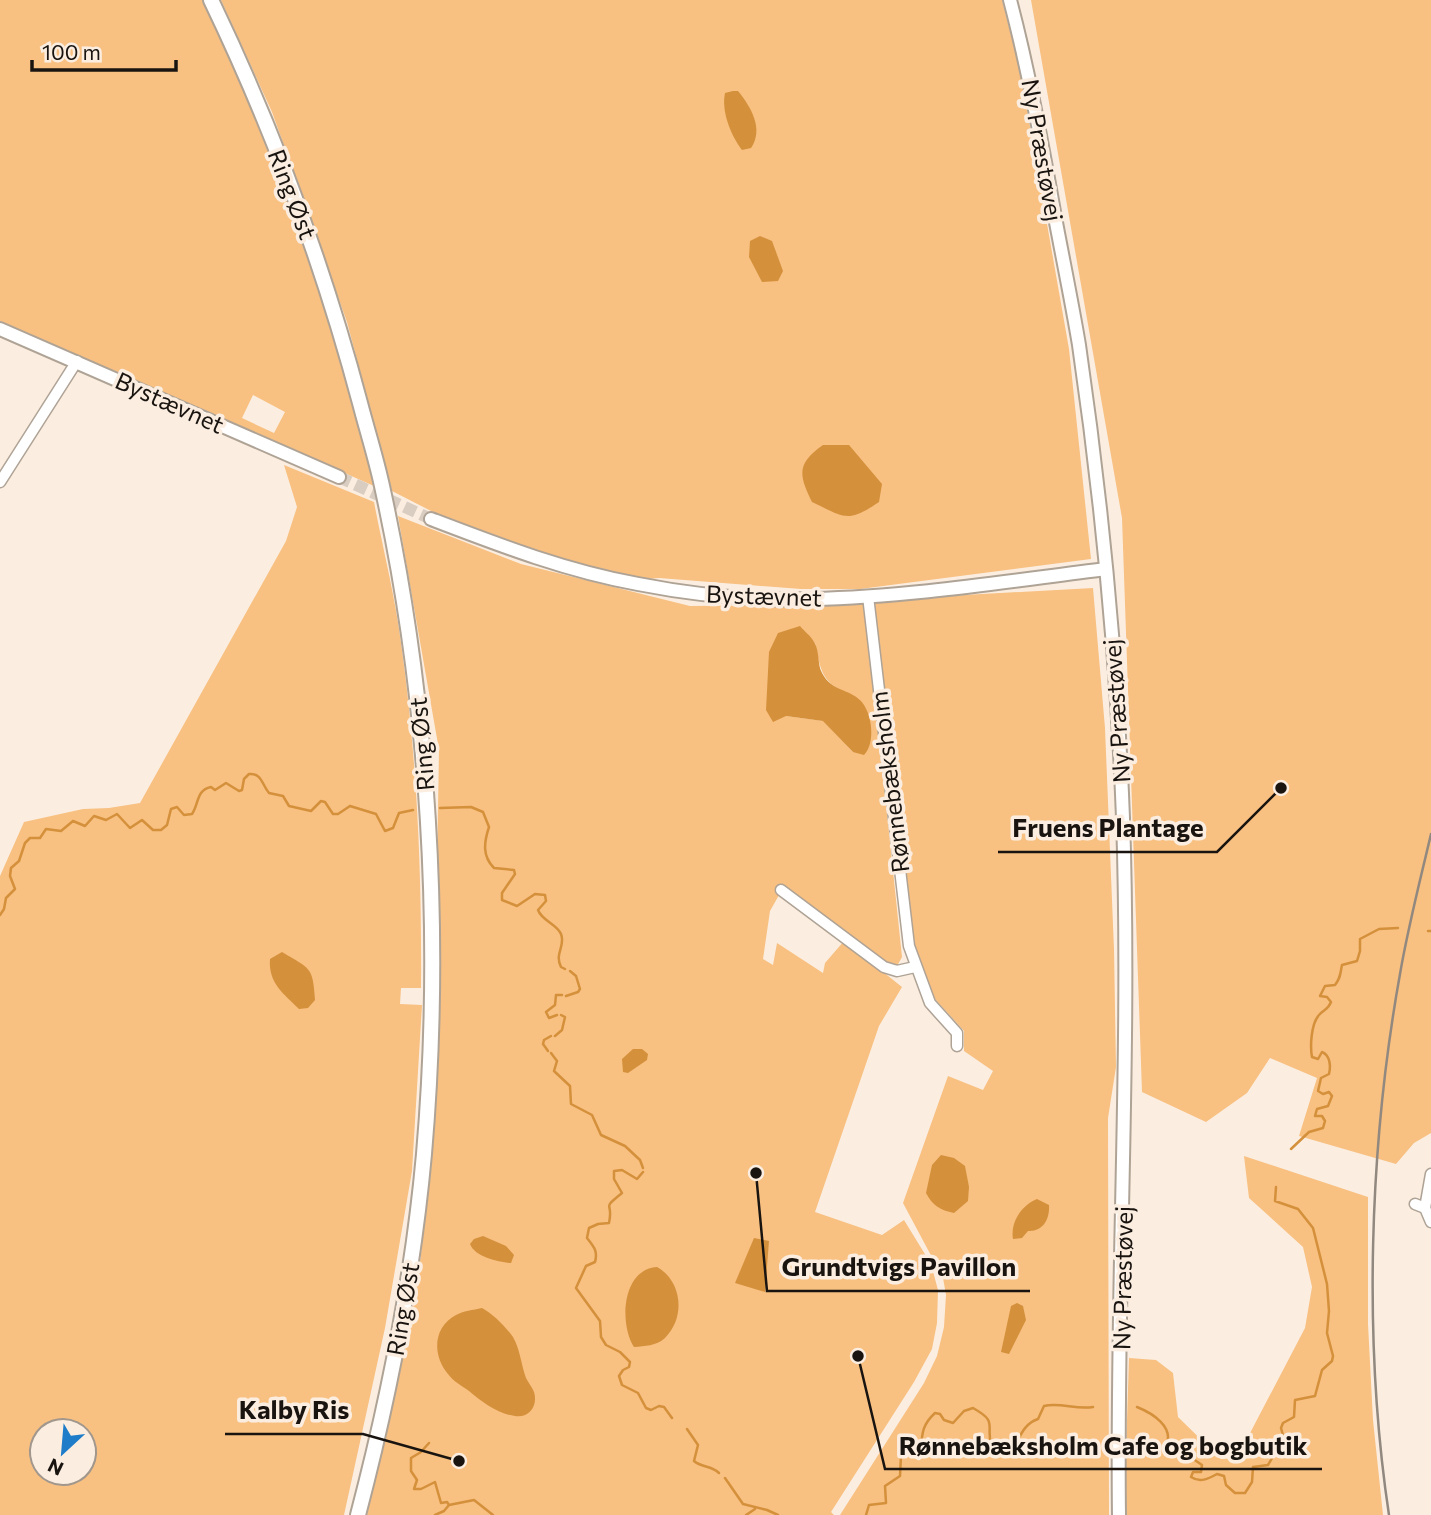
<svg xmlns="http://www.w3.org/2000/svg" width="1431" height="1515" font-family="Commissioner,sans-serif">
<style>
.green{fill:#f8c081;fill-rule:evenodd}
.water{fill:#d4903b}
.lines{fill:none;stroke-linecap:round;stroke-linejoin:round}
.stream{stroke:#d4903b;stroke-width:2.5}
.tertiary-tunnel{stroke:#d9cdc2;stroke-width:12;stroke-dasharray:12 6;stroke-linecap:butt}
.minor-casing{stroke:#afa396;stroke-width:13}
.tertiary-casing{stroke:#afa396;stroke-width:16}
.secondary-casing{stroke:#afa396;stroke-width:18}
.minor{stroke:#fff;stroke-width:10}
.tertiary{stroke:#fff;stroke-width:12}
.secondary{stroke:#fff;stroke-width:14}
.rail{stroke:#91887f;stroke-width:2.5}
.labels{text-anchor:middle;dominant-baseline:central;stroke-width:7;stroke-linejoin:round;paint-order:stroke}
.street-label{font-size:24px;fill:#191410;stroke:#fbeee1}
.leader{fill:none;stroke:#191410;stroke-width:2.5}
.callout-dot{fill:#191410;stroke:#fbeee1;stroke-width:2.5}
.callout-label{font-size:26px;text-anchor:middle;font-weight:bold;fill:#191410;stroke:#fbeee1;stroke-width:7;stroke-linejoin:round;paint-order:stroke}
</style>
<rect width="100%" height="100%" fill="#fbeee1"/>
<g class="green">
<path d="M 0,0 L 205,0 L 235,61 L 312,255 L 351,392 L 374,486 L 0,321 ZM 253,395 L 285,412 L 274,433 L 242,418 Z"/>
<path d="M 221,0 L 1002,0 L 1020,70 L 1069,349 L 1091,559 L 860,589 L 801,589 L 659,578 L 637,580 L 520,549 L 433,512 L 392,491 L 347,322 L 272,112 Z"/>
<path d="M 1031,0 L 1431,0 L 1431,1133 L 1414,1143 L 1396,1164 L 1299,1136 L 1317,1078 L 1270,1058 L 1247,1093 L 1206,1122 L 1142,1092 L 1122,518 Z"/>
<path d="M 284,465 L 374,502 C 383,549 395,596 401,643 C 417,757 422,873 421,988 L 401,988 L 400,1004 L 422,1005 L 412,1171 L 385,1328 L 344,1515 L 0,1515 L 0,876 L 24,822 L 83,809 L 109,808 L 140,803 L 286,541 L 297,507 ZM 42,1431 L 84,1431 L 84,1473 L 42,1473 Z"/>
<path d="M 398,516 L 521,564 L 690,606 L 865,604 L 902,957 L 897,966 L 885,964 L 783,888 L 770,911 L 763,959 L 773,965 L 777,943 L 823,973 L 825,963 L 844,941 L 902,987 L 879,1026 L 815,1212 L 882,1235 L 904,1220 L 931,1264 L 938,1290 L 937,1323 L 932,1349 L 914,1382 L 831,1512 L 834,1515 L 367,1515 L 405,1347 L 420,1262 L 432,1161 L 439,750 ZM 815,643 C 821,672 822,684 852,695 L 853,752 L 824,721 L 786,716 Z"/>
<path d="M 1093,588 L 1105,728 L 1114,949 L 1116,1067 L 1108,1118 L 1109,1515 L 840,1515 L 924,1383 L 937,1356 L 944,1327 L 946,1295 L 943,1278 L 903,1203 L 948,1076 L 983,1090 L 993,1071 L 964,1051 L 964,1031 L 934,998 L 914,944 L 874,600 Z"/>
<path d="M 1244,1156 L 1368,1197 L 1368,1324 L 1373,1420 L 1383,1515 L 1124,1515 L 1129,1358 L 1156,1360 L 1173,1373 L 1178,1417 L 1221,1459 L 1237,1458 L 1305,1328 L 1312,1287 L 1303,1247 L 1249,1198 Z"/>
</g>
<g class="water">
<path d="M 733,91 L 738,91 C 751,107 764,129 751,148 L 742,150 C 731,136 721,111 725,93 Z"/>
<path d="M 760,236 L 772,241 L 783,271 L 778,281 L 762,282 L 749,257 L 750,241 Z"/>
<path d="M 823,445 L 849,445 L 882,484 L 879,502 C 847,524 844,517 812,502 C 799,475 796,464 823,445 Z"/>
<path d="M 800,626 C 804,631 811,636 814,642 C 820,651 817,664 822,673 C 832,692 848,688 861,701 C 872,713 876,743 864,755 L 853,752 L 823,721 L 786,716 L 773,722 L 766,710 L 769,652 L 778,633 Z"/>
<path d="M 282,952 C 310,969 313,966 315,1000 L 308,1008 L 299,1009 C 284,994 268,983 270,959 Z"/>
<path d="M 633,1049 L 642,1049 L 648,1054 L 647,1060 L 628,1073 L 623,1072 L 622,1059 Z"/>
<path d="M 941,1155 L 954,1158 L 965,1166 L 969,1187 L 968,1201 L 954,1213 C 940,1210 933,1206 926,1193 L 932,1165 Z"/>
<path d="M 1037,1199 L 1049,1205 C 1050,1219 1043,1232 1028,1231 L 1022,1238 L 1013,1239 C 1010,1222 1022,1205 1037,1199 Z"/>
<path d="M 483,1236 L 506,1246 L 514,1255 L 511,1263 C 498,1262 475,1257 470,1244 L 474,1239 Z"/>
<path d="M 754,1238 L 769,1241 L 765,1292 L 735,1283 Z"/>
<path d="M 657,1267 C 682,1281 686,1317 665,1338 C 656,1346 645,1346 634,1347 C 619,1324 622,1269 657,1267 Z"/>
<path d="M 1017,1303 L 1023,1306 L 1026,1320 L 1009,1354 L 1001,1352 L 1011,1306 Z"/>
<path d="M 482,1308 C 493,1314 505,1326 513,1337 C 520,1349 521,1364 526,1378 C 528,1382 532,1387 534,1392 C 538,1405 530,1418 515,1416 C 498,1414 482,1402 469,1391 C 462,1386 453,1381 448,1374 C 432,1355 433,1327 456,1315 C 463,1311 473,1310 482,1308 Z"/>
</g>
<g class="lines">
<g class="stream">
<path d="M 440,808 L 471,807 L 483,812 L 489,827 C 484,842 482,856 494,868 L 514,870 L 515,874 L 502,893 L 502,900 L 517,906 L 535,894 L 545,895 L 546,901 L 538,910 C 542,921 557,924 561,934 C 566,946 554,953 561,967 L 565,969"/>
<path d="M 0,915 L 4,909 L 6,898 L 15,889 L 10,876 L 11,868 L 19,861 L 25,843 L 30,838 L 40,838 L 46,829 L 61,831 L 73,821 L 85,826 L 94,816 L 106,820 L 117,814 L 130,828 L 142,820 L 153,830 L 161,830 L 167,825 L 171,809 L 177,807 L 184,815 L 192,814 C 199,804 196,790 211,787 L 215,790 L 226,783 L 239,791 L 242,790 L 244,779 L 249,774 C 262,773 262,785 269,793 L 283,796 L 289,806 L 311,811 L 321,801 L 325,802 L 333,814 L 338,814 L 350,806 L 376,814 L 385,831 L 393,828 L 399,813 L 413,810"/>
<path d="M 1428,931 L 1431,931"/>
<path d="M 566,996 L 578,992 L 580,989 L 576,976 L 570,971"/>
<path d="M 557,1015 L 549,1018 L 546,1012 L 555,1005 L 556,995 L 562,995"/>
<path d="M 555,1036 L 562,1030 L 565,1017 L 561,1015"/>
<path d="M 548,1051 L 543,1044 L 544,1040 L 551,1036"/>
<path d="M 551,1053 L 557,1061 L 554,1071 L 570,1086 L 571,1104 L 592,1115 L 601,1135 L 625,1146 L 640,1160 L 643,1168"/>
<path d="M 1291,1149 L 1309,1132 L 1323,1128 L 1325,1121 L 1322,1116 L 1315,1116 L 1317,1109 L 1328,1106 L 1332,1096 L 1329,1092 L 1323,1094 L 1318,1091 L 1321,1078 L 1329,1074 C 1331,1066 1330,1055 1322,1052 L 1318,1059 L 1312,1057 C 1310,1046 1311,1024 1319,1015 C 1324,1009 1328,1010 1331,1002 L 1327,997 L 1320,996 L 1325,986 L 1335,985 C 1341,977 1340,974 1342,965 L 1357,961 L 1360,951 L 1360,939 L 1379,929 L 1398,928"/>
<path d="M 643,1172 L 637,1179 L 622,1170 L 614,1171 L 614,1179 L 622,1193 C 600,1211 614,1200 609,1223 L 598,1224 L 589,1228 L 587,1238 C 594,1247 598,1251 595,1262 L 586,1266 L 576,1288 L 600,1321 L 601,1337 L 606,1345 L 620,1352 L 630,1362 L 629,1367 L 623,1370 L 619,1376 L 622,1385 L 638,1393 L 646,1408 L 651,1410 L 659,1406 L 664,1407 L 672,1418"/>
<path d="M 1137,1407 C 1152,1413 1175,1427 1166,1446 L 1170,1454 L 1186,1454 L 1202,1465 L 1201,1472 L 1193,1472 L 1191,1477 C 1200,1483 1208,1479 1217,1474 L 1224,1476 L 1226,1485 L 1235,1493 L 1245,1493 L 1252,1482 L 1253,1467 L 1268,1465 L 1275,1453 L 1283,1450 L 1286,1446 L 1281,1428 L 1283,1423 L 1294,1417 L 1295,1400 L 1315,1396 L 1322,1370 L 1332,1361 L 1333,1356 L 1327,1333 L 1329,1311 L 1327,1284 L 1313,1228 L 1298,1209 L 1275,1201 L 1276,1187"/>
<path d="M 687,1429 L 698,1445 L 694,1461 C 702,1468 711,1465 719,1473"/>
<path d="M 429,1443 L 421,1452 L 411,1458 L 411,1471 L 417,1480 L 414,1489 L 421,1489 L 435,1482 L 441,1503 L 447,1502 L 449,1505"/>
<path d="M 725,1478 L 743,1504 L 767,1510 L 778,1515"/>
<path d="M 435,1515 L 444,1511 L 449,1505 L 474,1500 L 493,1515"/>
<path d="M 746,1515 L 755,1509"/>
<path d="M 866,1515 L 869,1505 L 886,1503 L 885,1486 L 900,1476 L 901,1456 L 917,1451 L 921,1448 C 922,1432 923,1424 935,1413 L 940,1414 L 944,1420 L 953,1423 L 964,1411 L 973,1408 C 998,1422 986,1424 991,1445 C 1022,1467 1011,1428 1038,1419 L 1044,1406 C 1060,1402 1076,1410 1093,1407"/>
</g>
<path class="tertiary-tunnel" d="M 339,477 L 431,519"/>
<g class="minor-casing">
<g id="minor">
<path d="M 0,482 L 77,361"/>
<path d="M 868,596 L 909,946 L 930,1003 L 957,1033 L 957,1046"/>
<path d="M 781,890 L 884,967 L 897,971 L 915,967"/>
<path d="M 1415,1204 L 1425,1208 L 1431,1222"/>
<path d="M 1425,1208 L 1431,1174"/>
</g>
</g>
<g class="tertiary-casing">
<g id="tertiary">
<path d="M 1010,0 C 1029,72 1042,145 1055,217 C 1063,260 1072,303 1079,345 C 1102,502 1117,660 1123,818 C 1131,1051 1116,1283 1119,1515"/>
<path d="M 0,329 L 339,477"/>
<path d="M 431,519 C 499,545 566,571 638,584 C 694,595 754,601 812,599 C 910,597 1009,581 1106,569"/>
</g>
</g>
<g class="secondary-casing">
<path id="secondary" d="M 211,0 C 273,129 323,264 360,403 C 367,430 376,458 382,486 C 429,700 443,935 424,1154 C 413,1276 389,1397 358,1515"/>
</g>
<use href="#minor" class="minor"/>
<use href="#tertiary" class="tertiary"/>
<use href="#secondary" class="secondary"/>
<path class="rail" d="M 1389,1515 C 1363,1342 1369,1146 1400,974 C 1408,927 1420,881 1431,834"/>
</g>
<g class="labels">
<g class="street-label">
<text transform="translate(1043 150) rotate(80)">Ny Præstøvej</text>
<text transform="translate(293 194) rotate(69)">Ring Øst</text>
<text transform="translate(170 402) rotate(24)">Bystævnet</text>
<text transform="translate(764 595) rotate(2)">Bystævnet</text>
<text transform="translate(1116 711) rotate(-94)">Ny Præstøvej</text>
<text transform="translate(421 744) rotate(-95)">Ring Øst</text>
<text transform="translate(889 782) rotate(-97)">Rønnebæksholm</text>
<text transform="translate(1122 1278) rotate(-89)">Ny Præstøvej</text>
<text transform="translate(402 1309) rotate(-80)">Ring Øst</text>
</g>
</g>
<path class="leader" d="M1281 788L1217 852H998M756 1173L767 1291H1030M459 1461L363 1434H225M858 1356L885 1469H1322"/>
<g class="callout-dot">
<circle cx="1281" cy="788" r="7"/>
<circle cx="756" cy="1173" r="7"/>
<circle cx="459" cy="1461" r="7"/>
<circle cx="858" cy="1356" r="7"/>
</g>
<g class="callout-label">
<text x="1108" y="837">Fruens Plantage</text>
<text x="899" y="1276">Grundtvigs Pavillon</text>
<text x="294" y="1419">Kalby Ris</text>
<text x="1103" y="1455">Rønnebæksholm Cafe og bogbutik</text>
</g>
<g transform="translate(63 1452) rotate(206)"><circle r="33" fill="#fbeee1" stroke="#a1978d" stroke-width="2"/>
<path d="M0-5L12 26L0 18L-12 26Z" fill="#1e7cc8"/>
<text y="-10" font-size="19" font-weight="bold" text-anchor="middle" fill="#191410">N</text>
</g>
<path d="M32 60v10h144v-10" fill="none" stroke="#191410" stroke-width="3.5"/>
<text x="42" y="60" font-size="21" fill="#191410" stroke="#fbeee1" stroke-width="5" paint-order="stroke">100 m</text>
</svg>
